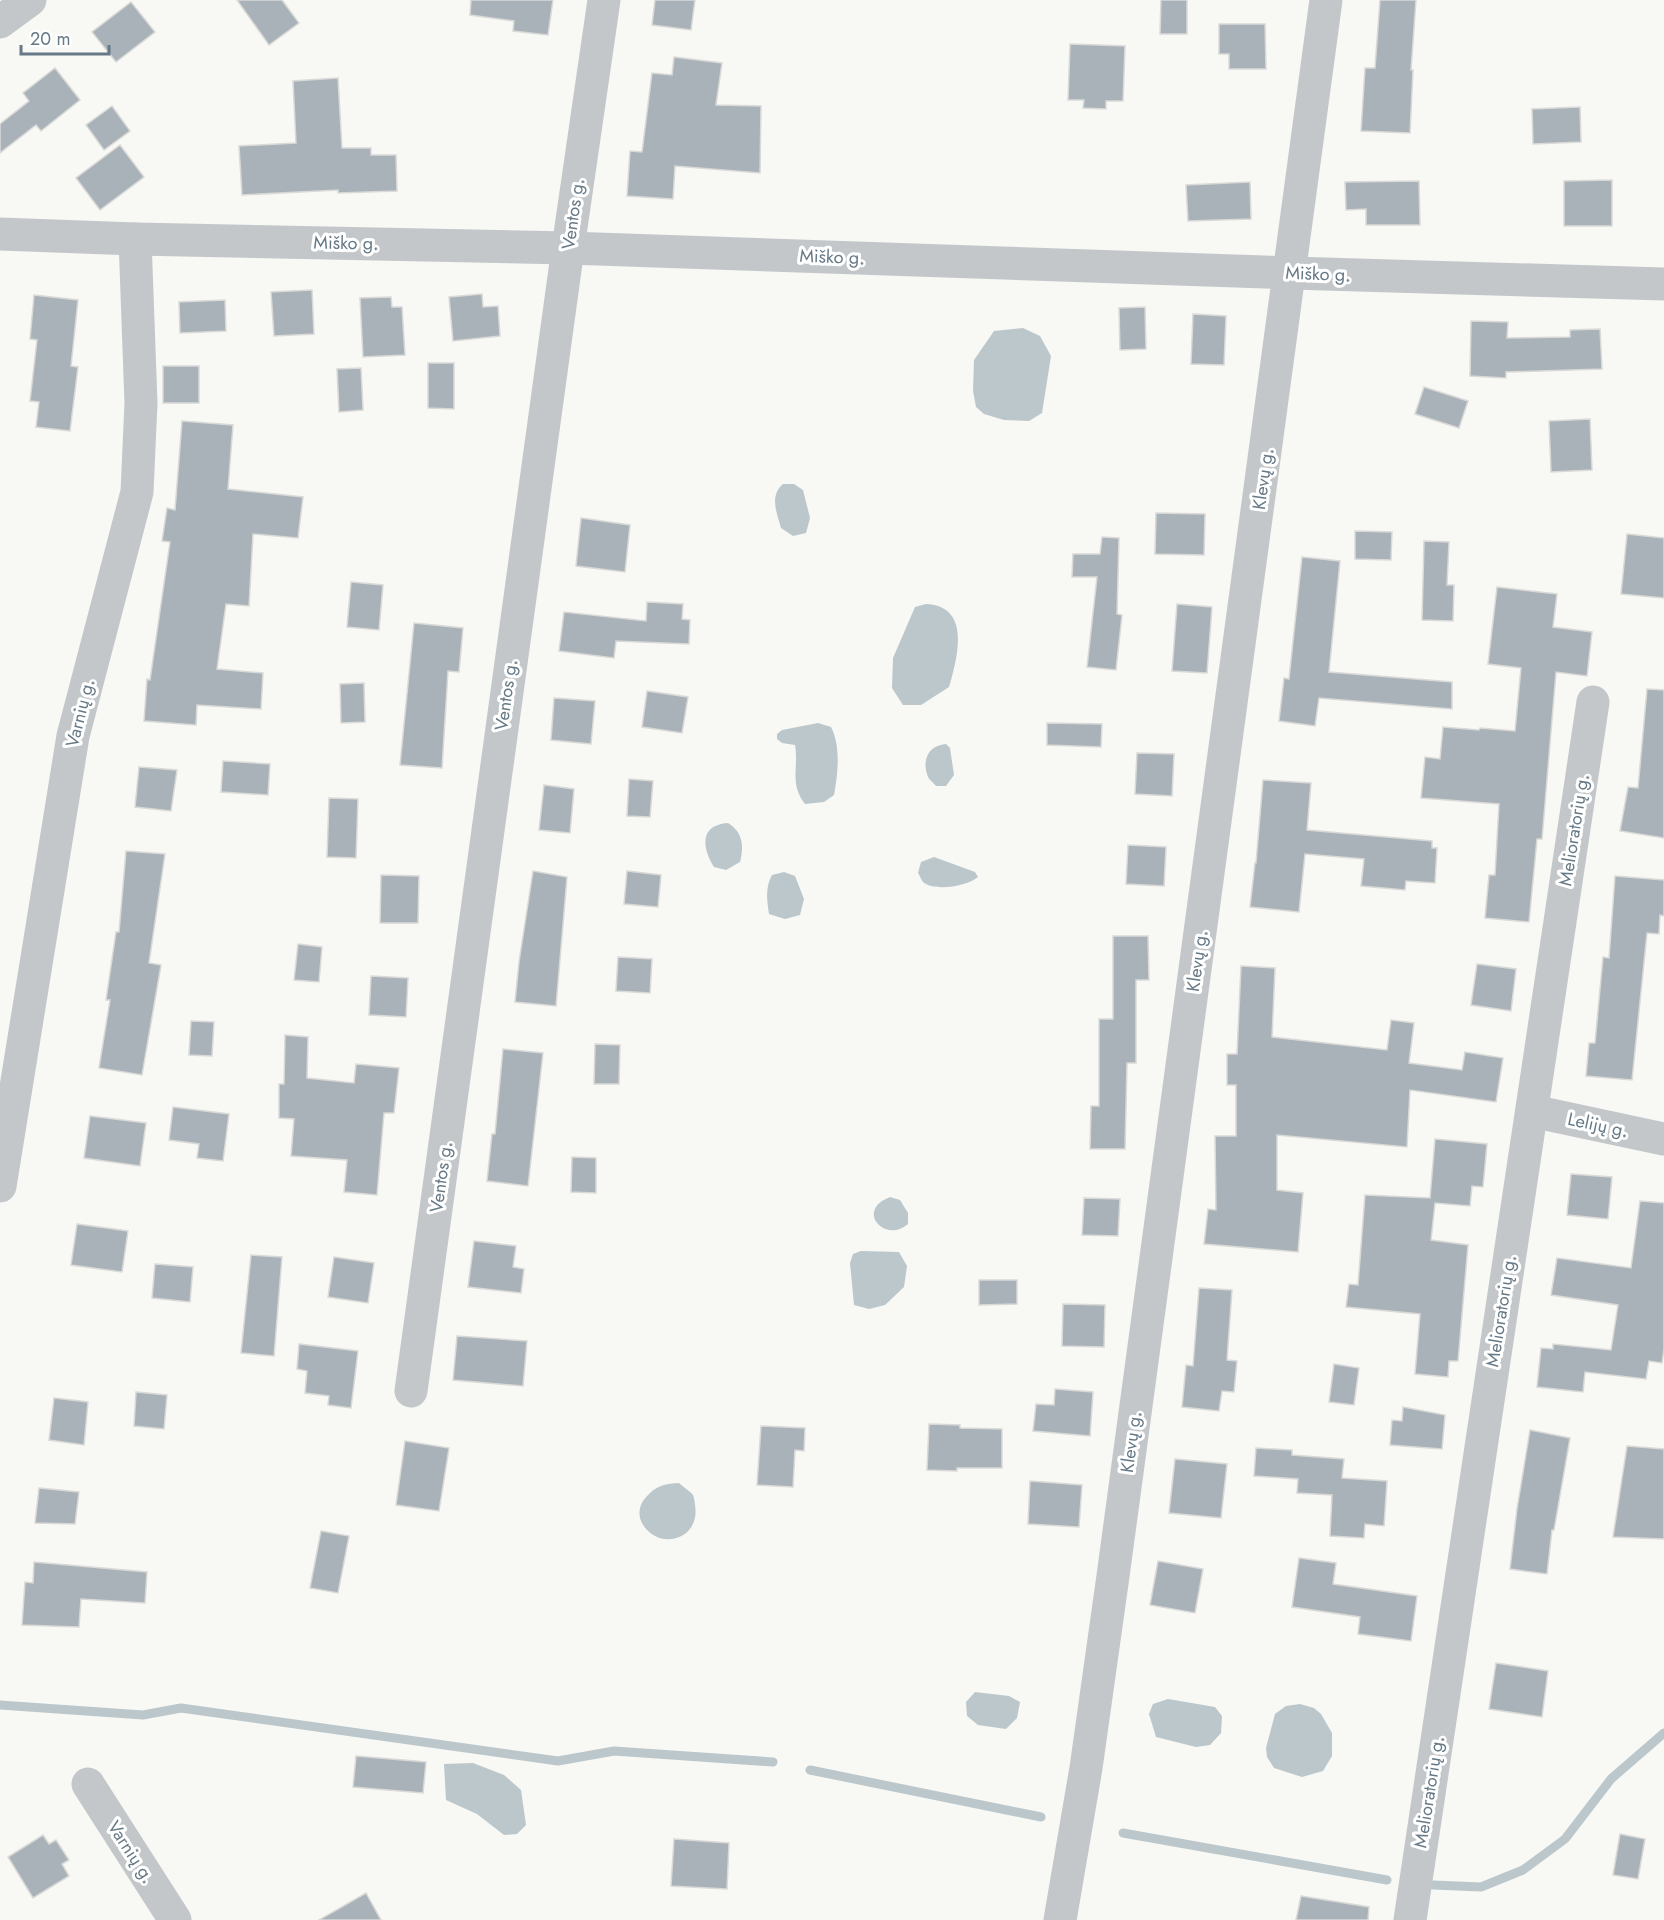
<svg xmlns="http://www.w3.org/2000/svg" width="1664" height="1920" font-family="Jost,sans-serif">
<style>
.water{fill:#bbc7cb}
.lines{fill:none;stroke-linecap:round;stroke-linejoin:round}
.stream{stroke:#bbc7cb;stroke-width:9}
.building{fill:#a9b2b8;stroke:#d9d9d7;stroke-width:1.5}
.minor{stroke:#c3c7ca;stroke-width:33}
.labels{text-anchor:middle;dominant-baseline:central;stroke-width:6;stroke-linejoin:round;paint-order:stroke}
.street-label{font-size:18px;fill:#667986;stroke:#fff}
</style>
<rect width="100%" height="100%" fill="#f8f8f5"/>
<g class="water">
<path d="M 1023,328 L 1040,336 L 1051,356 L 1042,413 L 1029,421 L 1004,420 L 984,414 L 976,407 L 973,391 L 974,360 L 994,331 Z"/>
<path d="M 783,484 L 794,484 L 803,490 L 810,518 L 806,533 L 793,536 L 781,528 C 777,513 769,496 783,484 Z"/>
<path d="M 926,604 C 972,606 957,659 949,687 L 921,705 L 903,705 L 892,688 L 893,658 L 915,607 Z"/>
<path d="M 818,723 L 831,727 C 841,747 838,773 834,795 L 824,802 L 805,804 C 789,783 799,768 795,745 L 782,743 L 777,739 L 777,734 L 782,730 Z"/>
<path d="M 946,744 L 950,748 L 954,775 L 946,786 L 936,786 C 933,782 928,779 927,774 C 922,758 930,745 946,744 Z"/>
<path d="M 728,823 C 743,832 744,847 740,862 L 726,870 L 714,867 C 702,848 699,825 728,823 Z"/>
<path d="M 934,857 L 975,872 L 978,877 C 968,886 934,892 923,882 C 922,881 919,874 918,873 L 921,862 Z"/>
<path d="M 784,872 L 795,876 L 804,899 L 800,915 L 785,919 L 769,914 C 767,900 765,888 772,875 Z"/>
<path d="M 890,1197 L 900,1200 L 908,1213 L 908,1224 C 886,1244 854,1211 890,1197 Z"/>
<path d="M 861,1251 L 899,1252 L 907,1266 L 904,1287 L 885,1305 L 869,1309 L 854,1305 L 850,1263 L 853,1254 Z"/>
<path d="M 679,1483 C 683,1487 690,1491 693,1495 C 694,1497 695,1503 695,1505 C 701,1540 658,1552 642,1523 C 638,1516 639,1507 643,1501 C 654,1487 661,1484 679,1483 Z"/>
<path d="M 975,1692 L 1009,1696 L 1020,1702 L 1017,1718 L 1006,1729 L 978,1725 L 967,1716 L 966,1702 Z"/>
<path d="M 1168,1699 L 1215,1707 L 1222,1716 L 1221,1733 L 1210,1745 L 1196,1747 L 1156,1737 L 1149,1714 L 1153,1704 Z"/>
<path d="M 1300,1704 L 1314,1708 L 1321,1714 L 1332,1733 L 1332,1756 L 1323,1771 L 1302,1777 L 1274,1768 L 1267,1757 L 1266,1748 L 1275,1714 L 1286,1706 Z"/>
<path d="M 473,1763 L 504,1775 L 521,1790 L 526,1825 L 517,1834 L 504,1835 L 477,1814 L 446,1800 L 444,1764 Z"/>
</g>
<g class="lines">
<g class="stream">
<path d="M 0,1705 L 143,1715 L 181,1708 L 558,1761 L 614,1751 L 773,1762"/>
<path d="M 810,1770 L 1041,1817"/>
<path d="M 1123,1833 L 1387,1880"/>
<path d="M 1433,1885 L 1481,1887 L 1523,1870 L 1565,1839 L 1611,1779 L 1664,1733"/>
</g>
</g>
<g class="building">
<path d="M 237,0 L 282,0 L 299,23 L 269,45 Z"/>
<path d="M 471,0 L 553,0 L 548,35 L 513,31 L 514,21 L 470,15 Z"/>
<path d="M 655,0 L 695,0 L 691,30 L 652,25 Z"/>
<path d="M 1161,0 L 1187,0 L 1187,34 L 1160,34 Z"/>
<path d="M 1380,0 L 1416,0 L 1411,70 L 1413,70 L 1410,133 L 1361,131 L 1365,68 L 1375,68 Z"/>
<path d="M 131,2 L 155,32 L 116,62 L 92,32 Z"/>
<path d="M 1219,24 L 1265,24 L 1266,69 L 1229,69 L 1229,54 L 1219,54 Z"/>
<path d="M 1070,44 L 1125,46 L 1123,101 L 1106,101 L 1106,109 L 1083,108 L 1084,100 L 1068,100 Z"/>
<path d="M 674,57 L 722,63 L 716,105 L 761,106 L 760,173 L 675,166 L 673,199 L 627,196 L 630,151 L 642,152 L 652,73 L 672,75 Z"/>
<path d="M 55,68 L 80,100 L 41,131 L 36,125 L 0,153 L 0,124 L 29,101 L 23,93 Z"/>
<path d="M 338,78 L 342,148 L 371,148 L 371,155 L 396,155 L 397,191 L 338,193 L 338,190 L 242,195 L 239,146 L 296,143 L 293,81 Z"/>
<path d="M 112,106 L 130,131 L 104,150 L 86,125 Z"/>
<path d="M 1580,107 L 1581,142 L 1533,144 L 1532,109 Z"/>
<path d="M 120,145 L 144,177 L 100,210 L 76,178 Z"/>
<path d="M 1612,180 L 1612,226 L 1564,226 L 1564,181 Z"/>
<path d="M 1419,181 L 1420,225 L 1366,225 L 1366,209 L 1346,210 L 1345,182 Z"/>
<path d="M 1250,182 L 1251,219 L 1188,221 L 1186,185 Z"/>
<path d="M 312,290 L 314,334 L 274,336 L 271,292 Z"/>
<path d="M 482,294 L 483,307 L 498,306 L 500,336 L 453,341 L 449,297 Z"/>
<path d="M 34,295 L 78,300 L 71,366 L 78,367 L 70,431 L 36,427 L 39,402 L 30,401 L 37,340 L 30,339 Z"/>
<path d="M 391,297 L 392,307 L 402,307 L 405,355 L 363,357 L 360,298 Z"/>
<path d="M 225,300 L 226,331 L 180,333 L 179,302 Z"/>
<path d="M 1145,307 L 1146,349 L 1120,350 L 1119,308 Z"/>
<path d="M 1193,314 L 1226,316 L 1224,365 L 1191,364 Z"/>
<path d="M 1471,321 L 1508,322 L 1507,338 L 1570,337 L 1570,330 L 1600,329 L 1602,369 L 1506,372 L 1506,378 L 1470,376 Z"/>
<path d="M 428,363 L 454,363 L 454,409 L 428,408 Z"/>
<rect x="163" y="366" width="36" height="37"/>
<path d="M 361,368 L 363,410 L 339,412 L 337,369 Z"/>
<path d="M 1424,387 L 1468,401 L 1459,428 L 1415,414 Z"/>
<path d="M 1590,419 L 1592,470 L 1551,472 L 1549,421 Z"/>
<path d="M 182,421 L 233,425 L 228,489 L 303,497 L 298,538 L 253,534 L 249,606 L 226,604 L 217,669 L 263,673 L 261,709 L 197,705 L 196,725 L 144,721 L 147,679 L 150,680 L 170,542 L 162,541 L 167,508 L 175,510 Z"/>
<path d="M 1156,513 L 1205,514 L 1204,555 L 1155,554 Z"/>
<path d="M 581,518 L 630,525 L 625,572 L 576,566 Z"/>
<path d="M 1355,531 L 1392,532 L 1391,560 L 1355,559 Z"/>
<path d="M 1627,534 L 1664,538 L 1664,598 L 1621,594 Z"/>
<path d="M 1102,537 L 1119,538 L 1117,614 L 1122,615 L 1116,670 L 1087,667 L 1097,577 L 1072,577 L 1073,554 L 1100,554 Z"/>
<path d="M 1424,541 L 1449,542 L 1447,585 L 1454,585 L 1453,621 L 1422,620 Z"/>
<path d="M 1302,557 L 1340,561 L 1329,672 L 1452,682 L 1452,709 L 1319,698 L 1315,726 L 1279,721 L 1284,678 L 1289,679 Z"/>
<path d="M 351,582 L 383,585 L 379,630 L 347,627 Z"/>
<path d="M 1497,587 L 1557,594 L 1553,627 L 1592,632 L 1587,676 L 1556,672 L 1542,839 L 1537,839 L 1529,922 L 1485,918 L 1489,875 L 1495,875 L 1499,804 L 1421,798 L 1425,757 L 1440,759 L 1443,727 L 1479,730 L 1480,728 L 1515,731 L 1521,668 L 1488,664 Z"/>
<path d="M 647,602 L 683,604 L 682,619 L 690,620 L 689,644 L 616,641 L 614,658 L 559,651 L 564,612 L 646,621 Z"/>
<path d="M 1177,604 L 1212,607 L 1207,673 L 1172,671 Z"/>
<path d="M 414,623 L 463,628 L 459,672 L 448,671 L 442,768 L 400,765 Z"/>
<path d="M 364,683 L 365,722 L 341,723 L 340,684 Z"/>
<path d="M 1647,689 L 1664,690 L 1664,838 L 1620,831 L 1628,787 L 1638,788 Z"/>
<path d="M 647,691 L 688,697 L 682,733 L 642,727 Z"/>
<path d="M 554,698 L 595,701 L 591,744 L 551,740 Z"/>
<path d="M 1047,723 L 1102,724 L 1101,747 L 1047,745 Z"/>
<path d="M 1137,753 L 1174,754 L 1172,796 L 1135,794 Z"/>
<path d="M 223,761 L 270,764 L 268,795 L 221,792 Z"/>
<path d="M 139,767 L 177,770 L 171,811 L 135,807 Z"/>
<path d="M 629,779 L 653,781 L 650,817 L 627,816 Z"/>
<path d="M 1263,780 L 1311,783 L 1307,830 L 1432,841 L 1432,848 L 1437,848 L 1435,883 L 1406,881 L 1405,890 L 1361,886 L 1364,859 L 1305,854 L 1299,912 L 1250,907 L 1255,863 L 1256,863 Z"/>
<path d="M 544,785 L 574,789 L 570,833 L 539,830 Z"/>
<path d="M 329,798 L 358,799 L 356,858 L 327,857 Z"/>
<path d="M 1128,845 L 1166,847 L 1164,886 L 1126,884 Z"/>
<path d="M 126,851 L 165,854 L 149,963 L 161,965 L 142,1075 L 99,1068 L 110,1000 L 106,1000 L 116,932 L 119,932 Z"/>
<path d="M 533,871 L 567,877 L 556,1006 L 515,1002 L 519,962 Z"/>
<path d="M 627,871 L 661,875 L 658,907 L 624,904 Z"/>
<path d="M 381,875 L 419,876 L 418,923 L 380,923 Z"/>
<path d="M 1615,876 L 1664,880 L 1664,916 L 1660,915 L 1659,934 L 1647,933 L 1632,1080 L 1586,1076 L 1589,1043 L 1595,1043 L 1603,957 L 1609,958 Z"/>
<path d="M 1113,936 L 1148,936 L 1149,980 L 1136,980 L 1136,1063 L 1127,1063 L 1125,1149 L 1090,1149 L 1091,1106 L 1099,1106 L 1099,1019 L 1113,1019 Z"/>
<path d="M 298,944 L 322,947 L 319,982 L 294,980 Z"/>
<path d="M 618,957 L 652,959 L 650,993 L 616,991 Z"/>
<path d="M 1477,964 L 1516,969 L 1511,1011 L 1471,1005 Z"/>
<path d="M 1241,966 L 1275,968 L 1272,1037 L 1387,1050 L 1391,1020 L 1414,1023 L 1409,1063 L 1462,1070 L 1465,1052 L 1503,1058 L 1496,1102 L 1410,1090 L 1407,1147 L 1277,1135 L 1277,1190 L 1303,1193 L 1298,1252 L 1204,1244 L 1208,1209 L 1216,1210 L 1215,1136 L 1236,1136 L 1236,1085 L 1227,1085 L 1227,1054 L 1237,1054 Z"/>
<path d="M 371,976 L 408,978 L 406,1017 L 369,1015 Z"/>
<path d="M 191,1021 L 214,1022 L 212,1056 L 189,1055 Z"/>
<path d="M 285,1035 L 308,1037 L 307,1078 L 354,1083 L 356,1064 L 399,1068 L 394,1113 L 384,1113 L 377,1195 L 344,1192 L 347,1160 L 291,1156 L 294,1119 L 279,1118 L 279,1084 L 284,1084 Z"/>
<path d="M 595,1044 L 620,1045 L 619,1084 L 594,1084 Z"/>
<path d="M 503,1049 L 543,1053 L 528,1186 L 487,1181 L 492,1134 L 495,1134 Z"/>
<path d="M 173,1107 L 229,1114 L 223,1161 L 197,1158 L 199,1144 L 169,1140 Z"/>
<path d="M 90,1116 L 146,1123 L 140,1166 L 84,1158 Z"/>
<path d="M 1435,1139 L 1487,1144 L 1483,1187 L 1472,1186 L 1470,1206 L 1435,1203 L 1431,1240 L 1468,1245 L 1458,1361 L 1449,1361 L 1448,1377 L 1415,1374 L 1420,1314 L 1346,1307 L 1349,1284 L 1358,1285 L 1365,1195 L 1430,1198 Z"/>
<path d="M 572,1157 L 596,1158 L 596,1193 L 571,1192 Z"/>
<path d="M 1571,1174 L 1612,1177 L 1608,1219 L 1567,1215 Z"/>
<path d="M 1084,1198 L 1120,1199 L 1118,1236 L 1082,1235 Z"/>
<path d="M 1640,1201 L 1664,1203 L 1664,1349 L 1662,1363 L 1649,1361 L 1646,1379 L 1585,1372 L 1583,1392 L 1537,1387 L 1541,1348 L 1553,1349 L 1553,1344 L 1611,1350 L 1618,1305 L 1551,1295 L 1557,1258 L 1631,1268 Z"/>
<path d="M 77,1224 L 128,1231 L 122,1272 L 71,1265 Z"/>
<path d="M 474,1241 L 516,1246 L 513,1267 L 524,1269 L 521,1293 L 468,1287 Z"/>
<path d="M 251,1255 L 282,1257 L 274,1356 L 241,1353 Z"/>
<path d="M 334,1257 L 374,1263 L 368,1303 L 328,1297 Z"/>
<path d="M 155,1264 L 193,1267 L 190,1302 L 152,1298 Z"/>
<path d="M 979,1280 L 1017,1280 L 1017,1304 L 979,1305 Z"/>
<path d="M 1199,1288 L 1232,1290 L 1227,1360 L 1237,1361 L 1234,1392 L 1222,1391 L 1219,1411 L 1182,1407 L 1186,1365 L 1193,1366 Z"/>
<path d="M 1063,1304 L 1105,1305 L 1104,1347 L 1062,1346 Z"/>
<path d="M 457,1336 L 527,1341 L 523,1386 L 453,1380 Z"/>
<path d="M 299,1344 L 358,1351 L 351,1408 L 328,1405 L 329,1396 L 305,1393 L 307,1371 L 297,1369 Z"/>
<path d="M 1334,1364 L 1359,1368 L 1354,1405 L 1329,1402 Z"/>
<path d="M 1055,1389 L 1093,1392 L 1090,1436 L 1033,1431 L 1036,1404 L 1054,1405 Z"/>
<path d="M 136,1392 L 167,1395 L 164,1429 L 134,1426 Z"/>
<path d="M 54,1398 L 88,1402 L 84,1445 L 49,1440 Z"/>
<path d="M 1403,1407 L 1445,1415 L 1442,1449 L 1390,1445 L 1392,1420 L 1402,1421 Z"/>
<path d="M 929,1424 L 960,1425 L 960,1428 L 1002,1429 L 1002,1468 L 957,1468 L 957,1471 L 927,1470 Z"/>
<path d="M 761,1426 L 805,1428 L 804,1451 L 795,1450 L 793,1487 L 757,1485 Z"/>
<path d="M 1530,1430 L 1570,1438 L 1554,1530 L 1552,1530 L 1547,1574 L 1510,1569 L 1517,1509 Z"/>
<path d="M 405,1441 L 449,1448 L 439,1511 L 396,1505 Z"/>
<path d="M 1627,1446 L 1664,1449 L 1664,1539 L 1613,1537 Z"/>
<path d="M 1256,1448 L 1292,1450 L 1292,1455 L 1344,1459 L 1342,1478 L 1387,1481 L 1384,1526 L 1365,1524 L 1364,1538 L 1330,1536 L 1332,1495 L 1297,1493 L 1298,1479 L 1254,1476 Z"/>
<path d="M 1175,1459 L 1227,1464 L 1221,1518 L 1169,1513 Z"/>
<path d="M 1030,1481 L 1082,1485 L 1079,1527 L 1028,1524 Z"/>
<path d="M 39,1488 L 79,1492 L 75,1524 L 35,1523 Z"/>
<path d="M 321,1531 L 349,1536 L 338,1593 L 310,1588 Z"/>
<path d="M 1299,1558 L 1336,1563 L 1333,1584 L 1417,1596 L 1411,1641 L 1358,1634 L 1360,1617 L 1292,1607 Z"/>
<path d="M 1158,1561 L 1203,1569 L 1195,1613 L 1150,1605 Z"/>
<path d="M 34,1562 L 147,1572 L 145,1603 L 81,1599 L 79,1627 L 22,1625 L 25,1582 L 33,1583 Z"/>
<path d="M 1496,1663 L 1548,1671 L 1542,1717 L 1489,1709 Z"/>
<path d="M 356,1756 L 426,1762 L 423,1793 L 353,1787 Z"/>
<path d="M 1620,1834 L 1645,1839 L 1638,1879 L 1613,1875 Z"/>
<path d="M 43,1835 L 49,1844 L 56,1840 L 69,1860 L 62,1864 L 69,1876 L 33,1898 L 8,1857 Z"/>
<path d="M 674,1839 L 729,1843 L 727,1889 L 671,1886 Z"/>
<path d="M 366,1893 L 381,1920 L 319,1920 Z"/>
<path d="M 1301,1896 L 1369,1907 L 1368,1920 L 1296,1920 Z"/>
</g>
<g class="lines">
<g class="minor">
<path d="M 0,22 L 30,0"/>
<path d="M 0,234 L 135,239 L 568,248 L 1291,273 L 1664,284"/>
<path d="M 1532,1111 L 1664,1139"/>
<path d="M 0,1186 L 73,736 L 137,492 L 141,403 L 135,239"/>
<path d="M 411,1391 L 568,248 L 604,0"/>
<path d="M 88,1784 L 175,1920"/>
<path d="M 1060,1920 L 1086,1768 L 1113,1576 L 1326,0"/>
<path d="M 1410,1920 L 1593,702"/>
</g>
</g>
<g class="labels">
<g class="street-label">
<text transform="translate(573 214) rotate(-82)">Ventos g.</text>
<text transform="translate(346 243) rotate(1)">Miško g.</text>
<text transform="translate(832 257) rotate(2)">Miško g.</text>
<text transform="translate(1318 274) rotate(2)">Miško g.</text>
<text transform="translate(1263 479) rotate(-82)">Klevų g.</text>
<text transform="translate(506 695) rotate(-82)">Ventos g.</text>
<text transform="translate(80 713) rotate(-76)">Varnių g.</text>
<text transform="translate(1574 830) rotate(-81)">Melioratorių g.</text>
<text transform="translate(1197 961) rotate(-82)">Klevų g.</text>
<text transform="translate(1598 1125) rotate(12)">Lelijų g.</text>
<text transform="translate(441 1177) rotate(-82)">Ventos g.</text>
<text transform="translate(1501 1311) rotate(-81)">Melioratorių g.</text>
<text transform="translate(1131 1442) rotate(-82)">Klevų g.</text>
<text transform="translate(1429 1792) rotate(-81)">Melioratorių g.</text>
<text transform="translate(131 1852) rotate(57)">Varnių g.</text>
</g>
</g>
<path d="M21 45v9h88v-9" fill="none" stroke="#667986" stroke-width="3"/>
<text x="30" y="45" font-size="18" fill="#667986" stroke="#ffffff" stroke-width="4.5" paint-order="stroke">20 m</text>
</svg>
